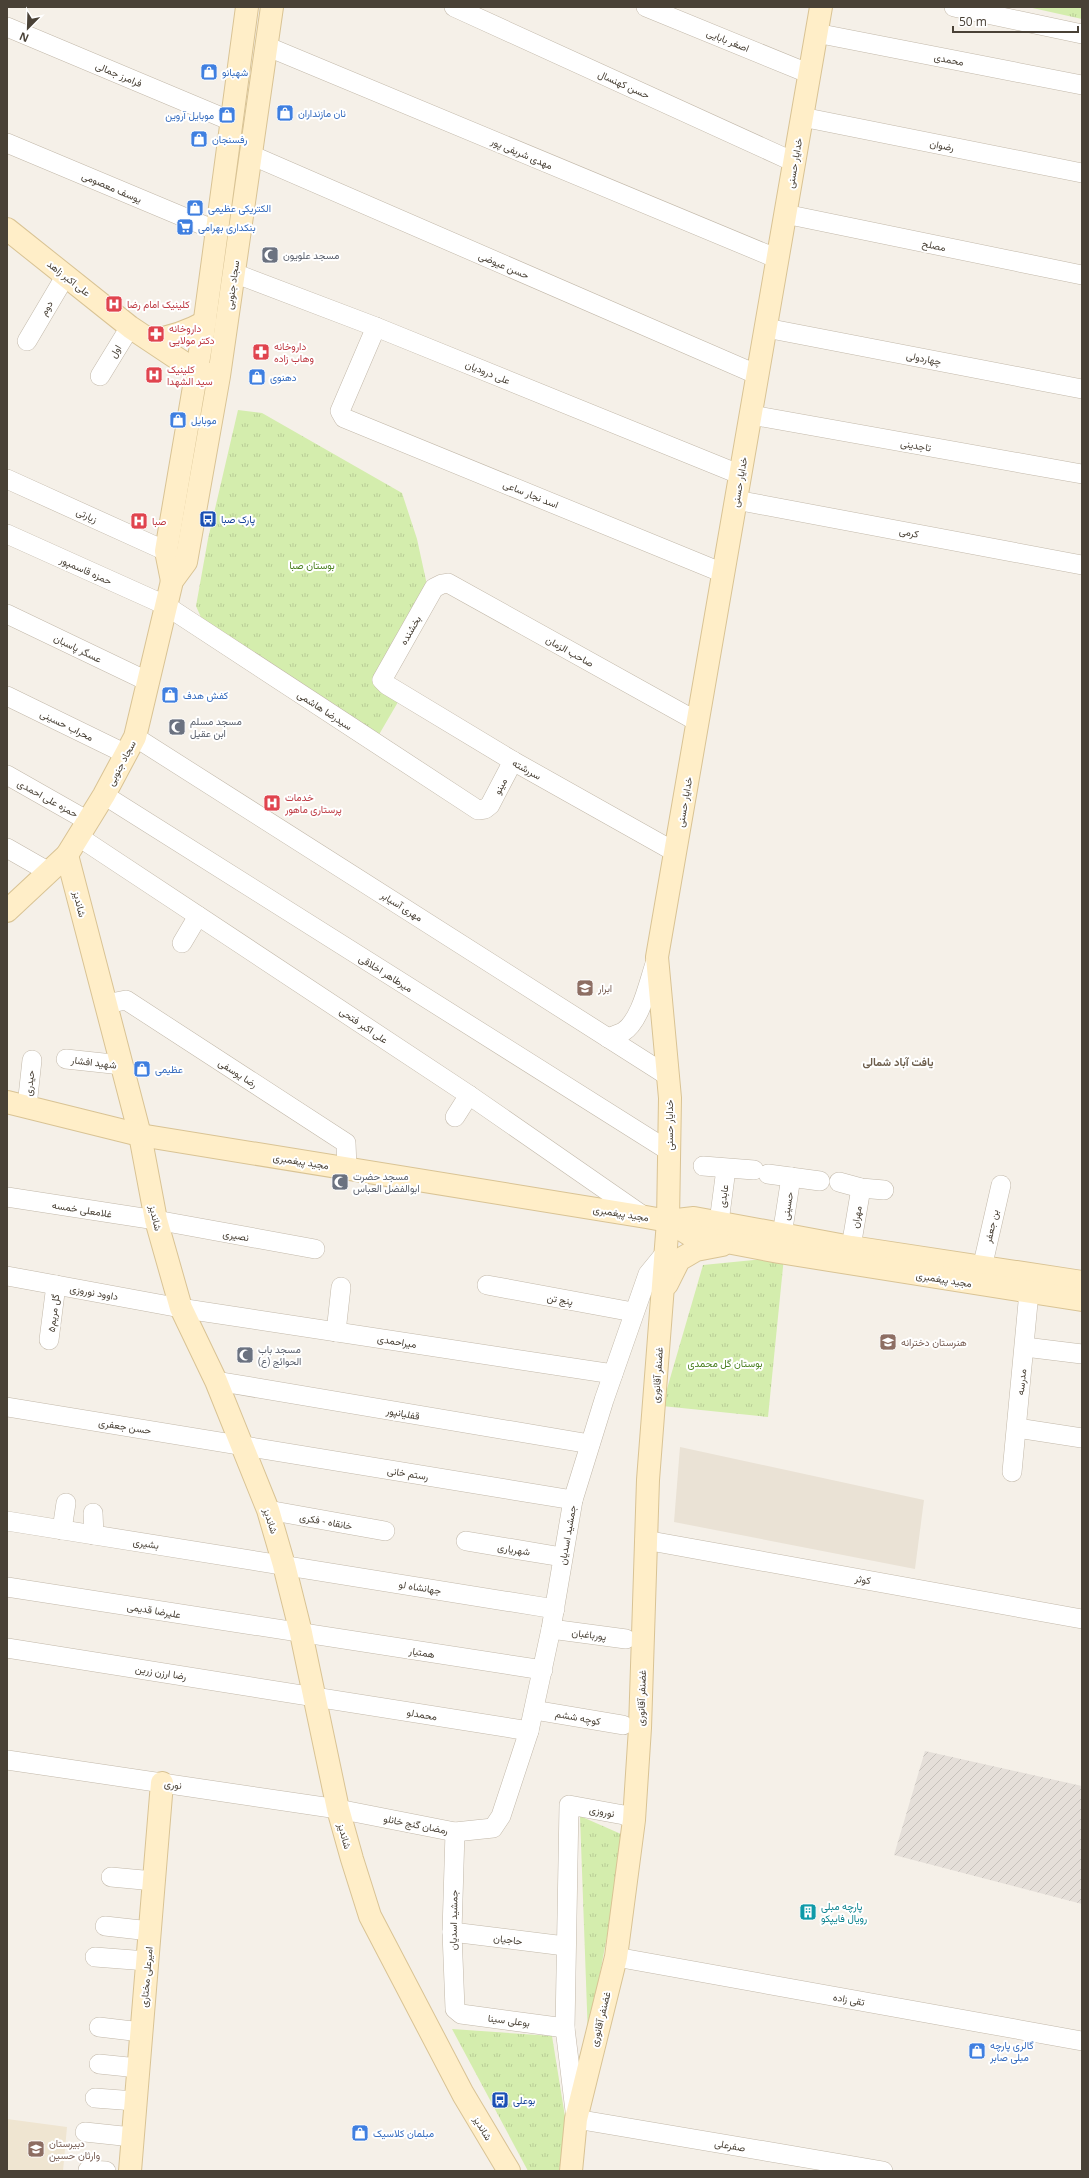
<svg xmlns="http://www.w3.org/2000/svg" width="1089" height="2178" font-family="'Open Sans',Vazirmatn,sans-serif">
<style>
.residential{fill:#eae2d5}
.industrial{fill:url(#industrial-furrows)}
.education{fill:#efe5d1}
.grass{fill:url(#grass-tufts)}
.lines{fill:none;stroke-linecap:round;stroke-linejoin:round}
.street-casing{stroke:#c2b8a9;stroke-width:20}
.secondary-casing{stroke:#d9c394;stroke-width:24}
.street{stroke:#fff;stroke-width:19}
.secondary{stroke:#ffeec8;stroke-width:22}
.labels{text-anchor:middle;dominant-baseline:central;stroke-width:4;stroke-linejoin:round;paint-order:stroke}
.street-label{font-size:10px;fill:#494136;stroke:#fff}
.shop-label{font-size:10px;fill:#366cbe;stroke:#fff;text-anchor:start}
.worship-label{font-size:10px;fill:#5b616d;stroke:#fff;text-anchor:start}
.health-label{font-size:10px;fill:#be3a42;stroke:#fff;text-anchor:start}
.transit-label{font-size:10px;fill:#164399;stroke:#fff;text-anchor:start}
.park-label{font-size:10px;fill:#4c8123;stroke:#fff}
.education-label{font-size:10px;fill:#785e54;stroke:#fff;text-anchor:start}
.culture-label{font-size:10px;fill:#0d838f;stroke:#fff;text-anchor:start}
.neighbourhood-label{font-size:11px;font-weight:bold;fill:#6d5e4c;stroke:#fff}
</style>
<defs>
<pattern id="industrial-furrows" width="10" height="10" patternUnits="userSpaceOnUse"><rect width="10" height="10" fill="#e5dfd9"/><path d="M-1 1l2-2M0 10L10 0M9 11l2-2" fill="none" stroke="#c6c1bb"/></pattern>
<pattern id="grass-tufts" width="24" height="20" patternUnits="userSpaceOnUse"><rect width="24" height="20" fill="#d4edad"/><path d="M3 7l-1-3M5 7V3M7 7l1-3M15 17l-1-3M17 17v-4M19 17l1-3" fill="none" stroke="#b8cc95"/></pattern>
</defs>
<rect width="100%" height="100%" fill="#f5f0e8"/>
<path class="residential" d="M 680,1447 L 924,1500 L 915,1569 L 674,1522 Z"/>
<path class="industrial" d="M 925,1751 L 1082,1786 L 1082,1904 L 894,1855 Z"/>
<path class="education" d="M 7,2119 L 67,2127 L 63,2171 L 7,2171 Z"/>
<g class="grass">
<path d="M 1028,7 L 1082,7 L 1082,19 Z"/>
<path d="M 238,410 L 262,413 L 402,493 L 417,539 L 427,585 L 381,673 L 405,690 L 377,738 L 203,622 L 196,606 L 208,539 Z"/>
<path d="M 784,1257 L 768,1417 L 662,1406 L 703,1265 Z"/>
<path d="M 580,1816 L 621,1834 L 617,1883 L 588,2037 Z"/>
<path d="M 452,2029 L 552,2036 L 566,2123 L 559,2171 L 528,2171 Z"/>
</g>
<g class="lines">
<g class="street-casing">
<g id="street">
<path d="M 454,7 L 794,162"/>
<path d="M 646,7 L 810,74"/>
<path d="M 954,7 L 1082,34"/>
<path d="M 7,27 L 231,121"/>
<path d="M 816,33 L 1082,85"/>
<path d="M 266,46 L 778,259"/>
<path d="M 802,117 L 1082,173"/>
<path d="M 7,143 L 217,231"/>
<path d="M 251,155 L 758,375"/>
<path d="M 785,214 L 1082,275"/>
<path d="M 234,273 L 376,327 L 741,475"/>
<path d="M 376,327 L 340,411 L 344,418 L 723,573"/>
<path d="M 766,328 L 1082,389"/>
<path d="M 27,341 L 66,275"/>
<path d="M 100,376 L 130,327"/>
<path d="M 751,415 L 1082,474"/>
<path d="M 7,479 L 166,551"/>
<path d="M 736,500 L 1082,565"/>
<path d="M 7,534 L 165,605 L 478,810 L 485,809 L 490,805 L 513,761"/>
<path d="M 7,614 L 149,682"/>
<path d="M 7,696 L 126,754"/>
<path d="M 135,737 L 668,1076"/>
<path d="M 7,775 L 88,821"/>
<path d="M 104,795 L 669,1151"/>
<path d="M 79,837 L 469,1095 L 645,1217"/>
<path d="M 7,848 L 49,872"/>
<path d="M 675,852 L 513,761 L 387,685 L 382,680 L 434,588 L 442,584 L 448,583 L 698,722"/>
<path d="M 182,943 L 198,916"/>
<path d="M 106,1004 L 126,1000 L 346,1143 L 347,1168"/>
<path d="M 608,1038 C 613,1036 618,1034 623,1032 C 642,1020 649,979 657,958"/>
<path d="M 66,1059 L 122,1065"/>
<path d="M 27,1106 L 32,1060"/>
<path d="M 455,1117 L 469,1095"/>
<path d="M 703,1166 L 754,1170"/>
<path d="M 768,1174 L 820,1181"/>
<path d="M 839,1182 L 861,1188 L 884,1190"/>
<path d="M 7,1197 L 156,1220 L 315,1249"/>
<path d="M 719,1222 L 726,1169"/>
<path d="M 782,1235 L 791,1177"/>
<path d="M 851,1247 L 861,1188"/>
<path d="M 982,1268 L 1001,1185"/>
<path d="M 7,1276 L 186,1309 L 613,1374"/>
<path d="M 487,1285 L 633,1312"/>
<path d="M 336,1332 L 341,1287"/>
<path d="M 49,1340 L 56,1285"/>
<path d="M 1025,1347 L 1082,1354"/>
<path d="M 216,1381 L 590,1444"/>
<path d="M 7,1407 L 573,1500"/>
<path d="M 1017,1428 L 1082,1438"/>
<path d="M 1012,1472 L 1029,1292"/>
<path d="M 268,1510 L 385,1531"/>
<path d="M 93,1513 L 94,1535"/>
<path d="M 7,1521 L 555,1609"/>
<path d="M 62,1530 L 66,1503"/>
<path d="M 645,1540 L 1082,1619"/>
<path d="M 466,1541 L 562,1557"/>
<path d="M 7,1587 L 543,1670"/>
<path d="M 551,1629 L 626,1639"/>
<path d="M 7,1648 L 529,1731"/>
<path d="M 534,1710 L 623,1725"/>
<path d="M 7,1760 L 338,1809 L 455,1832 L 493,1828 L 501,1816 L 529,1731 L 551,1629 L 573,1500 L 604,1400 L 648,1274 L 666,1252"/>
<path d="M 634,1820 L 624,1815 L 569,1805 L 565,2028 L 576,2119 L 883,2171"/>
<path d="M 455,1832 L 452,1932 L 455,2009 L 461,2014 L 565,2028"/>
<path d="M 111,1877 L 154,1881"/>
<path d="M 105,1926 L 150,1931"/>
<path d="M 452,1932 L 565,1946"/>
<path d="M 95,1957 L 147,1961"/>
<path d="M 616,1957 L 1082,2041"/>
<path d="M 99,2027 L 141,2032"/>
<path d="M 99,2064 L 138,2068"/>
<path d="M 95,2098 L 135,2101"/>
<path d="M 85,2132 L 132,2137"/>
<path d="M 88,2170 L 106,2171"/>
</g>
</g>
<g class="secondary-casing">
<g id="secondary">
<path d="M 7,229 L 130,327 L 196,371 L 208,374"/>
<path d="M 152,340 C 172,337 187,332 205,322"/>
<path d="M 172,581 L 166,551 L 203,334 L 247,7"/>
<path d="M 67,855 L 140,1135 L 156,1220 L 181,1308 L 216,1381 L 268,1510 L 284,1565 L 301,1633 L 338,1809 L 352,1859 L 370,1916 L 463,2094 L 509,2171"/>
<path d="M 7,911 L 67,855 L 104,795 L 135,737 L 172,581 L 186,562 L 219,376 L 272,7"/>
<path d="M 7,1102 L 140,1135 L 646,1217 L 668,1221 L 694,1218 L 851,1247 L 1082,1282"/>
<path d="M 668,1221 L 690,1235 L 779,1252 L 1082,1300"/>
<path d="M 667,1284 L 679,1260 L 696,1250 L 722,1245"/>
<path d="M 130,2171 L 162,1783"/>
<path d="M 571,2171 L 576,2119 L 616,1957 L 634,1820 L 640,1728 L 648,1480 L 668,1221 L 670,1098 L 657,957 L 821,7"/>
</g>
</g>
<use href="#street" class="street"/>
<use href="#secondary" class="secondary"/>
</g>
<defs>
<g id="shop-square" transform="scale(0.9)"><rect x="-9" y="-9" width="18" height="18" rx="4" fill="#3f7fe0" stroke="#fff"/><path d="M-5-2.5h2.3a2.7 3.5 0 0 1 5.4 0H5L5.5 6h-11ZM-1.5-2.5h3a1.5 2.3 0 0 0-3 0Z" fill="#fff"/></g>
<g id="supermarket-square" transform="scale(0.9)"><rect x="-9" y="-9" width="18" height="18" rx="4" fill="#3f7fe0" stroke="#fff"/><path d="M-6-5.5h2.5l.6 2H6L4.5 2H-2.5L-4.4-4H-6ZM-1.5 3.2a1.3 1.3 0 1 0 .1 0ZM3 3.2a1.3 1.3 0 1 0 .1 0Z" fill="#fff"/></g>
<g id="mosque-square" transform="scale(0.9)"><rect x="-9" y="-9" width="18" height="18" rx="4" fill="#6b7280" stroke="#fff"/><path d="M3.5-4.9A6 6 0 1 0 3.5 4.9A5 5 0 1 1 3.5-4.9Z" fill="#fff"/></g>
<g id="hospital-square" transform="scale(0.9)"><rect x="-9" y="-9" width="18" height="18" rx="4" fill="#e0444e" stroke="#fff"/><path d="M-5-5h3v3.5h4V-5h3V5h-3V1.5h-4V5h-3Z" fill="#fff"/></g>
<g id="pharmacy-square" transform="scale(0.9)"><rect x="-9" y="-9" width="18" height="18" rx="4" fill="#e0444e" stroke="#fff"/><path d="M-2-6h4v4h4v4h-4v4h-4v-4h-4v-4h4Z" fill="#fff"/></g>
<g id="bus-square" transform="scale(0.9)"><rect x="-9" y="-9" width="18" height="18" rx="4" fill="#1a4fb4" stroke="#fff"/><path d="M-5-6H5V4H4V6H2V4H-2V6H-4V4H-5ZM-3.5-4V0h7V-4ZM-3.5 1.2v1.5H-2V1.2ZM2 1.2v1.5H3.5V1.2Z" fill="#fff"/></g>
<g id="school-square" transform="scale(0.9)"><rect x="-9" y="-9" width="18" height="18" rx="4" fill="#8d6e63" stroke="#fff"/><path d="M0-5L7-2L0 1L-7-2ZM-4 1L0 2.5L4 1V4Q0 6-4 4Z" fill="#fff"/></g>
<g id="building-square" transform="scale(0.9)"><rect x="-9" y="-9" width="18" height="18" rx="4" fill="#0f9aa8" stroke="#fff"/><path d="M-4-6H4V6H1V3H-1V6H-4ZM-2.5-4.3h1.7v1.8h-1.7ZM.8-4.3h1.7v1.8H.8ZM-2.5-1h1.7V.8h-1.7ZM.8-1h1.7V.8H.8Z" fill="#fff"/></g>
</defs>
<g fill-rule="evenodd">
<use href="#shop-square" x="209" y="72"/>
<use href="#shop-square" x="285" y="113"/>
<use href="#shop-square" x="227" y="115"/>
<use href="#shop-square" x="199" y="139"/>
<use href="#shop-square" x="195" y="208"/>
<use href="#supermarket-square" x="185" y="227"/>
<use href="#mosque-square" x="270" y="255"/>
<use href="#hospital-square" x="114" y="304"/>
<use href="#pharmacy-square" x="156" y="334"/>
<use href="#pharmacy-square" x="261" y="352"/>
<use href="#hospital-square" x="154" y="375"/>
<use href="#shop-square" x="257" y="377"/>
<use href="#shop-square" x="178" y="420"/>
<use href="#bus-square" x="208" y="519"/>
<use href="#hospital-square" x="139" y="521"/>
<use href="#shop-square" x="170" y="695"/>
<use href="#mosque-square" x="177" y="727"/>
<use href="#hospital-square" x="272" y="803"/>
<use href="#school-square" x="585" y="988"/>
<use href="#shop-square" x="142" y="1069"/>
<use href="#mosque-square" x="340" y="1182"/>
<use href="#school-square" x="888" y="1342"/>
<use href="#mosque-square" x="245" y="1355"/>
<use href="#building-square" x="808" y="1912"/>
<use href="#shop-square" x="977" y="2051"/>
<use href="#bus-square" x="500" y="2100"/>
<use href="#shop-square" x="360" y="2133"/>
<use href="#school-square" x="36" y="2149"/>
</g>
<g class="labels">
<g class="street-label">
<text transform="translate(728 40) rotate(22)">اصغر بابایی</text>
<text transform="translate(949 59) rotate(11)">محمدی</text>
<text transform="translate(119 74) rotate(23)">فرامرز جمالی</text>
<text transform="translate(624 84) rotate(24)">حسن کهنسال</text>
<text transform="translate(942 145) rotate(11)">رضوان</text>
<text transform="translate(522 153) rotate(23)">مهدی شریفی پور</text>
<text transform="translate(794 163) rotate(-80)">خدایار حسنی</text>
<text transform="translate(112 187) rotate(23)">یوسف معصومی</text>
<text transform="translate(934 245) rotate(12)">مصلح</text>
<text transform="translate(504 265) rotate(23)">حسن عیوضی</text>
<text transform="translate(69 278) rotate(38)">علی اکبر زاهد</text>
<text transform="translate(232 285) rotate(-82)">سجاد جنوبی</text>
<text transform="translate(46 308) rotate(-60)">دوم</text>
<text transform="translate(115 351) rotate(-59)">اول</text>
<text transform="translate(924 358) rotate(11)">چهاردولی</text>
<text transform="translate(488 372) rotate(22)">علی درودیان</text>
<text transform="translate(916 445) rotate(10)">تاجدینی</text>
<text transform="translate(739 482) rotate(-80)">خدایار حسنی</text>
<text transform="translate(531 494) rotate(22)">اسد نجار ساعی</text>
<text transform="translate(87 515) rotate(25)">زیارتی</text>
<text transform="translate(909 532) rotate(11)">کرمی</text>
<text transform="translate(86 570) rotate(24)">حمزه قاسمپور</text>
<text transform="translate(410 630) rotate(-60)">بخشنده</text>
<text transform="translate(78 648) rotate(26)">عسگر پاسبان</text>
<text transform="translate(570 651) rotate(29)">صاحب الزمان</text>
<text transform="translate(325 710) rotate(33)">سیدرضا هاشمی</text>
<text transform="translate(67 725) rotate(26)">محراب حسینی</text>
<text transform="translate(121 763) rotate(-62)">سجاد جنوبی</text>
<text transform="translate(527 769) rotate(29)">سررشته</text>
<text transform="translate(500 786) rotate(-62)">مینو</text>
<text transform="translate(48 798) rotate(29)">حمزه علی احمدی</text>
<text transform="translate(684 802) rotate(-80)">خدایار حسنی</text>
<text transform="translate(80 904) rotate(76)">شاندیز</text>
<text transform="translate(402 906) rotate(32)">مهری آسیابر</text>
<text transform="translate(386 973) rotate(32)">میرطاهر اخلاقی</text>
<text transform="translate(364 1025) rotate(34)">علی اکبر فتحی</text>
<text transform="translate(94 1062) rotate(7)">شهید افشار</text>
<text transform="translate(238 1073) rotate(33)">رضا یوسفی</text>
<text transform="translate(29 1083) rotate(-83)">حیدری</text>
<text transform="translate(669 1125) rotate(-90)">خدایار حسنی</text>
<text transform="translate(301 1161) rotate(9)">مجید پیغمبری</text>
<text transform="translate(723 1196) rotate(-82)">عابدی</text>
<text transform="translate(787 1206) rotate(-81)">حسینی</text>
<text transform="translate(82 1209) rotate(9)">غلامعلی خمسه</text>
<text transform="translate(621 1213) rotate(9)">مجید پیغمبری</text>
<text transform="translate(856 1217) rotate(-81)">مهران</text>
<text transform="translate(156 1218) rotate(77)">شاندیز</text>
<text transform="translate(991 1226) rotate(-77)">بن جعفر</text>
<text transform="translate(236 1235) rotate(10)">نصیری</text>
<text transform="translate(944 1279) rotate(9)">مجید پیغمبری</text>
<text transform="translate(94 1292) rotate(10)">داوود نوروزی</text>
<text transform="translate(560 1299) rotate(10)">پنج تن</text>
<text transform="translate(53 1313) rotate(-83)">گل مریم۵</text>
<text transform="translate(397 1341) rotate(9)">میراحمدی</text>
<text transform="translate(657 1375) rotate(-86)">غضنفر آقانوری</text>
<text transform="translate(1021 1382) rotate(-84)">مدرسه</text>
<text transform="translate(403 1413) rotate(10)">قفلیانپور</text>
<text transform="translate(125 1426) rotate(9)">حسن جعفری</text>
<text transform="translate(408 1473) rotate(9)">رستم خانی</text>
<text transform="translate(271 1521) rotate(72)">شاندیز</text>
<text transform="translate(326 1521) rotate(10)">خانقاه - فکری</text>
<text transform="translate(567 1535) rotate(-80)">جمشید اسدیان</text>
<text transform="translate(146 1543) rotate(9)">بشیری</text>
<text transform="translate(514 1549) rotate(9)">شهریاری</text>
<text transform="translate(863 1579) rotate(10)">کوثر</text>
<text transform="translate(420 1587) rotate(9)">جهانشاه لو</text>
<text transform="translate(154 1610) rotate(9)">علیرضا قدیمی</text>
<text transform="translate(589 1634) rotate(7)">پورباغبان</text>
<text transform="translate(422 1652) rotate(9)">همتیار</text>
<text transform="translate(161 1672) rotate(9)">رضا ارزن زرین</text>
<text transform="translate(641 1698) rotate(-88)">غضنفر آقانوری</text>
<text transform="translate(422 1714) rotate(9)">محمدلو</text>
<text transform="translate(578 1717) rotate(10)">کوچه ششم</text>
<text transform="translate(173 1784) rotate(8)">نوری</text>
<text transform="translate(602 1811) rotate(10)">نوروزی</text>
<text transform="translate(416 1824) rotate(11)">رمضان گنج خانلو</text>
<text transform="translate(345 1836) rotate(75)">شاندیز</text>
<text transform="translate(453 1920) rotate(-89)">جمشید اسدیان</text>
<text transform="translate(508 1939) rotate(7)">حاجیان</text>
<text transform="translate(146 1977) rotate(-85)">امیرعلی مختاری</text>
<text transform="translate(849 1999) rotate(10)">تقی زاده</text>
<text transform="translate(600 2019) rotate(-76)">غضنفر آقانوری</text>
<text transform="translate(509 2020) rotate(7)">بوعلی سینا</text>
<text transform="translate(483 2128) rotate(59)">شاندیز</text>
<text transform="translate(730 2145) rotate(10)">صفرعلی</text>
</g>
<g class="shop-label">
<text x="222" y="72">شهبانو</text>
<text x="298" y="113">نان مازنداران</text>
<text x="214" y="115" text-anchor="end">موبایل آروین</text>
<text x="212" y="139">رفسنجان</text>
<text x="208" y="208">الکتریکی عظیمی</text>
<text x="198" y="227">بنکداری بهرامی</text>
<text x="270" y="377">دهنوی</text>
<text x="191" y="420">موبایل</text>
<text x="183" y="695">کفش هدف</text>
<text x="155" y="1069">عظیمی</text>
<text x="990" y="2045">گالری پارچه<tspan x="990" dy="12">مبلی صابر</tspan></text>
<text x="373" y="2133">مبلمان کلاسیک</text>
</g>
<g class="worship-label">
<text x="283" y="255">مسجد علویون</text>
<text x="190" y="721">مسجد مسلم<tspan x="190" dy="12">ابن عقیل</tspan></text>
<text x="353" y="1176">مسجد حضرت<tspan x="353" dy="12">ابوالفضل العباس</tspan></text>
<text x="258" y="1349">مسجد باب<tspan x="258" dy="12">الحوائج (ع)</tspan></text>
</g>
<g class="health-label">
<text x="127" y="304">کلینیک امام رضا</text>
<text x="169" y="328">داروخانه<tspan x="169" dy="12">دکتر مولایی</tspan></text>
<text x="274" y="346">داروخانه<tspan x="274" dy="12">وهاب زاده</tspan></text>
<text x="167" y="369">کلینیک<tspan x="167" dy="12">سید الشهدا</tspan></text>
<text x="152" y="521">صبا</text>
<text x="285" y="797">خدمات<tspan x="285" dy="12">پرستاری ماهور</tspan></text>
</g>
<g class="transit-label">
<text x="221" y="519">پارک صبا</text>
<text x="513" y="2100">بوعلی</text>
</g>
<g class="park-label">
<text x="312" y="565">بوستان صبا</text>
<text x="725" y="1363">بوستان گل محمدی</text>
</g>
<g class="education-label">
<text x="598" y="988">ابرار</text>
<text x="901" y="1342">هنرستان دخترانه</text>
<text x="49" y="2143">دبیرستان<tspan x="49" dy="12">وارثان حسین</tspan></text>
</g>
<g class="culture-label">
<text x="821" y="1906">پارچه مبلی<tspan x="821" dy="12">رویال فایپکو</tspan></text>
</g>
<g class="neighbourhood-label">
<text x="898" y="1061">یافت آباد شمالی</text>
</g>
</g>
<rect width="1089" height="2178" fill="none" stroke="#494136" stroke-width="16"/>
<g transform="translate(28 28) rotate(203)" stroke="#ffffff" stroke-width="3" paint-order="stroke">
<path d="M0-3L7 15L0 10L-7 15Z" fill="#494136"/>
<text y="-6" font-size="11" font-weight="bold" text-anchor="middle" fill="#494136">N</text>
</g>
<path d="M953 26v6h125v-6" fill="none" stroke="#494136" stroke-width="2"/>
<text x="959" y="26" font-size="12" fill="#494136" stroke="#ffffff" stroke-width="3" paint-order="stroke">50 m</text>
</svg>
